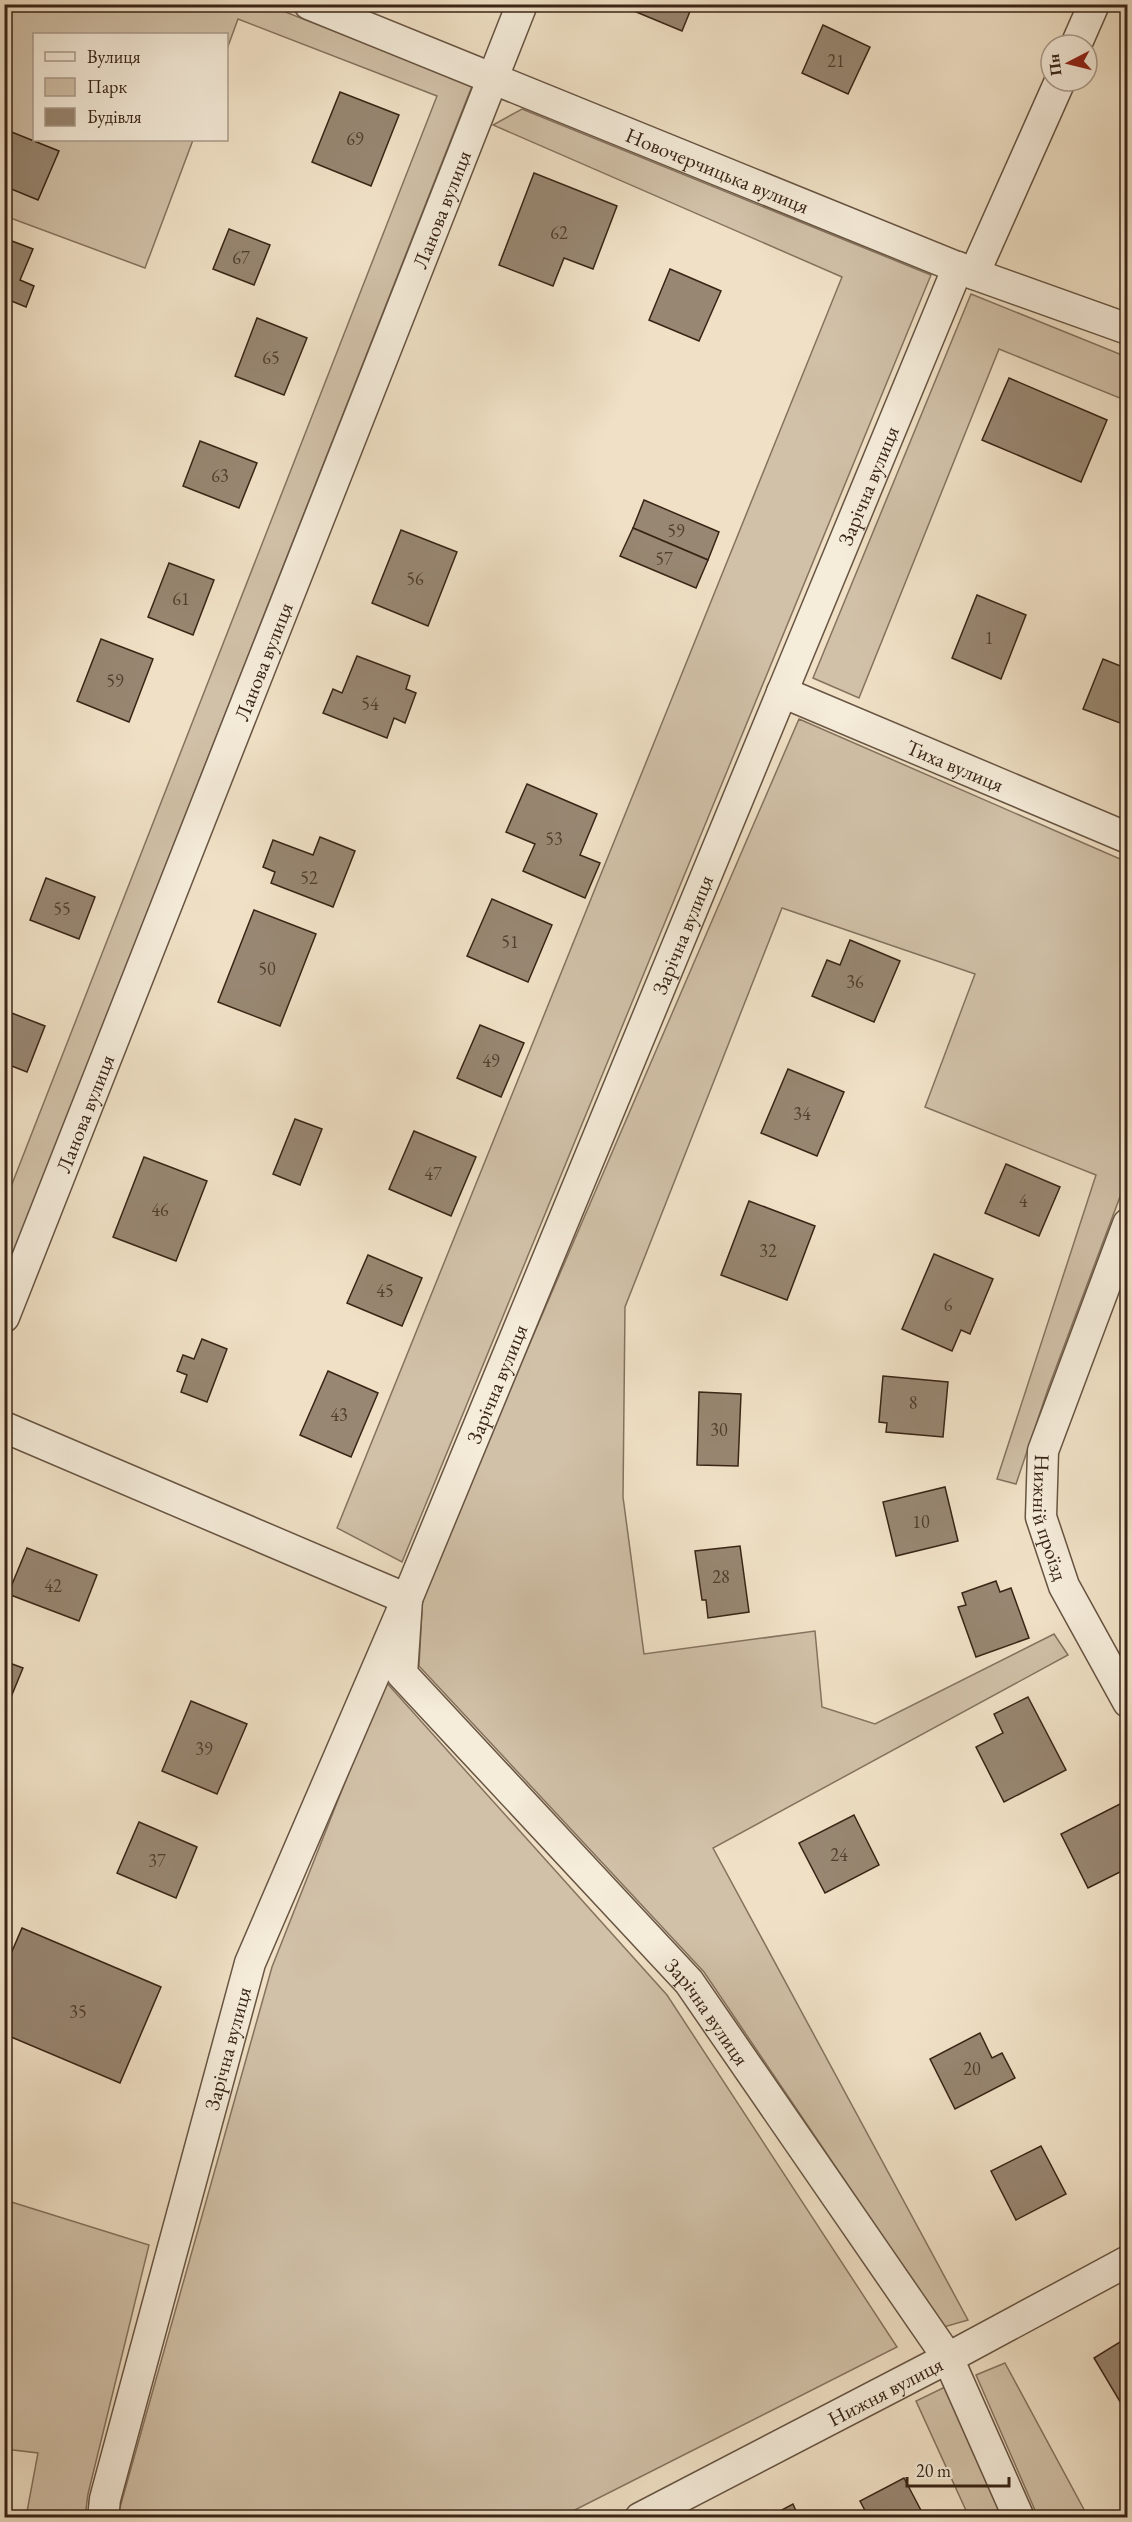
<svg xmlns="http://www.w3.org/2000/svg" width="1132" height="2522" font-family="'EB Garamond',serif">
<style>
.green{fill:#d1c1a8;stroke:#85735f;stroke-width:1.5}
.building{fill:#988772;stroke:#392516;stroke-width:1.5}
.lines{fill:none;stroke-linecap:round;stroke-linejoin:round}
.street-casing{stroke:#675442;stroke-width:33}
.street{stroke:#f5ecda;stroke-width:30}
.labels{text-anchor:middle;dominant-baseline:central;stroke-width:4.5;stroke-linejoin:round;paint-order:stroke}
.number-label{font-size:18px;fill:#513e2d}
.street-label{font-size:21px;fill:#392516;stroke:#f5ecda}
</style>
<rect width="100%" height="100%" fill="#f0e1c6"/>
<filter id="stains"><feTurbulence type="fractalNoise" baseFrequency=".00333" numOctaves="4"/><feColorMatrix values="0 0 0 0 .2 0 0 0 0 .09 0 0 0 0 .02 0 0 0 .5 -.17"/></filter>
<radialGradient id="worn" r=".72"><stop offset=".6" stop-color="#630" stop-opacity="0"/><stop offset="1" stop-color="#630" stop-opacity=".3"/></radialGradient>
<g class="green">
<path d="M 5,5 L 268,5 L 472,86 L 5,1274 L 5,1202 L 437,96 L 238,19 L 227,49 L 226,34 L 34,34 L 34,140 L 193,140 L 145,268 L 5,216 Z"/>
<path d="M 522,109 L 931,275 L 402,1562 L 337,1528 L 842,277 L 493,125 Z"/>
<path d="M 971,294 L 1127,357 L 1127,401 L 999,349 L 859,698 L 813,678 Z"/>
<path d="M 799,719 L 1127,862 L 1127,1178 L 1048,1389 L 1016,1484 L 997,1479 L 1096,1175 L 925,1107 L 975,974 L 782,908 L 625,1307 L 623,1497 L 644,1654 L 815,1631 L 822,1707 L 875,1724 L 1054,1634 L 1068,1655 L 713,1848 L 968,2320 L 944,2327 L 704,1972 L 419,1666 L 423,1591 Z"/>
<path d="M 385,1681 L 667,1995 L 897,2347 L 561,2517 L 117,2518 L 272,1967 Z"/>
<path d="M 5,2200 L 149,2245 L 88,2494 L 85,2517 L 26,2517 L 38,2453 L 5,2449 Z"/>
<path d="M 1005,2363 L 1088,2517 L 1038,2517 L 976,2375 Z"/>
<path d="M 945,2387 L 1003,2517 L 969,2517 L 916,2401 Z"/>
</g>
<g class="building">
<path d="M 617,4 L 693,4 L 682,31 Z"/>
<path d="M 823,25 L 870,47 L 848,94 L 802,73 Z"/>
<path d="M 340,92 L 399,115 L 371,186 L 312,162 Z"/>
<path d="M 4,129 L 59,151 L 38,200 L 4,186 Z"/>
<path d="M 534,173 L 617,206 L 593,269 L 564,258 L 553,286 L 499,265 Z"/>
<path d="M 229,229 L 270,245 L 254,285 L 213,269 Z"/>
<path d="M 4,238 L 33,249 L 20,280 L 34,286 L 26,307 L 4,298 Z"/>
<path d="M 670,269 L 721,291 L 699,341 L 649,320 Z"/>
<path d="M 257,318 L 307,338 L 284,395 L 235,376 Z"/>
<path d="M 1009,378 L 1107,420 L 1081,482 L 982,440 Z"/>
<path d="M 200,441 L 257,463 L 239,508 L 183,486 Z"/>
<path d="M 644,500 L 719,532 L 708,560 L 633,528 Z"/>
<path d="M 633,528 L 708,560 L 696,588 L 620,556 Z"/>
<path d="M 401,530 L 457,552 L 428,626 L 372,603 Z"/>
<path d="M 169,563 L 214,580 L 193,635 L 148,617 Z"/>
<path d="M 977,595 L 1026,615 L 1001,679 L 952,658 Z"/>
<path d="M 101,639 L 153,659 L 129,722 L 77,701 Z"/>
<path d="M 357,656 L 410,676 L 406,689 L 416,693 L 405,723 L 394,718 L 387,738 L 323,713 L 333,689 L 342,693 Z"/>
<path d="M 1103,659 L 1128,669 L 1128,726 L 1083,709 Z"/>
<path d="M 527,784 L 597,814 L 580,855 L 600,863 L 585,898 L 523,871 L 535,844 L 506,832 Z"/>
<path d="M 320,837 L 355,851 L 333,907 L 271,883 L 275,872 L 263,867 L 273,840 L 313,855 Z"/>
<path d="M 46,878 L 95,897 L 79,939 L 30,920 Z"/>
<path d="M 492,899 L 552,925 L 528,982 L 467,956 Z"/>
<path d="M 254,910 L 316,934 L 280,1026 L 218,1002 Z"/>
<path d="M 850,940 L 900,961 L 874,1022 L 812,996 L 827,960 L 840,965 Z"/>
<path d="M 4,1010 L 45,1026 L 27,1072 L 4,1063 Z"/>
<path d="M 480,1025 L 524,1043 L 501,1097 L 457,1078 Z"/>
<path d="M 788,1069 L 844,1092 L 817,1156 L 761,1133 Z"/>
<path d="M 295,1119 L 322,1129 L 300,1185 L 273,1174 Z"/>
<path d="M 414,1131 L 476,1157 L 451,1216 L 389,1189 Z"/>
<path d="M 144,1157 L 207,1181 L 176,1261 L 113,1237 Z"/>
<path d="M 1006,1164 L 1060,1187 L 1039,1236 L 985,1213 Z"/>
<path d="M 749,1201 L 815,1226 L 787,1300 L 721,1275 Z"/>
<path d="M 934,1254 L 993,1279 L 970,1334 L 961,1330 L 952,1351 L 902,1329 Z"/>
<path d="M 368,1255 L 422,1278 L 402,1326 L 347,1303 Z"/>
<path d="M 202,1339 L 227,1349 L 207,1402 L 181,1392 L 187,1375 L 177,1371 L 183,1355 L 194,1359 Z"/>
<path d="M 328,1371 L 378,1393 L 351,1457 L 300,1435 Z"/>
<path d="M 883,1376 L 948,1382 L 943,1437 L 886,1432 L 887,1423 L 879,1422 Z"/>
<path d="M 699,1392 L 741,1394 L 738,1466 L 697,1465 Z"/>
<path d="M 945,1487 L 958,1541 L 896,1556 L 883,1502 Z"/>
<path d="M 740,1546 L 749,1612 L 708,1618 L 706,1600 L 702,1600 L 695,1551 Z"/>
<path d="M 27,1548 L 97,1575 L 79,1621 L 8,1594 Z"/>
<path d="M 996,1581 L 1000,1592 L 1011,1588 L 1029,1638 L 976,1657 L 958,1607 L 966,1605 L 962,1593 Z"/>
<path d="M 4,1661 L 23,1668 L 4,1714 Z"/>
<path d="M 1028,1697 L 1066,1770 L 1004,1802 L 976,1747 L 1003,1733 L 994,1714 Z"/>
<path d="M 191,1701 L 247,1724 L 217,1794 L 162,1771 Z"/>
<path d="M 1122,1803 L 1128,1813 L 1128,1868 L 1088,1888 L 1061,1834 Z"/>
<path d="M 854,1815 L 879,1865 L 825,1893 L 799,1843 Z"/>
<path d="M 139,1822 L 197,1847 L 176,1898 L 117,1873 Z"/>
<path d="M 22,1928 L 161,1987 L 120,2083 L 4,2034 L 4,1970 Z"/>
<path d="M 980,2033 L 992,2058 L 1002,2053 L 1015,2078 L 955,2109 L 930,2059 Z"/>
<path d="M 1041,2146 L 1066,2194 L 1016,2220 L 991,2171 Z"/>
<path d="M 1128,2337 L 1128,2402 L 1122,2405 L 1094,2358 Z"/>
<path d="M 904,2478 L 925,2518 L 869,2518 L 860,2501 Z"/>
<path d="M 793,2504 L 799,2518 L 767,2518 Z"/>
</g>
<g class="lines">
<g class="street-casing">
<g id="street">
<path id="s1" d="M 309,4 L 974,274 L 1128,329"/>
<path d="M 1076,45 L 1094,4"/>
<path d="M 974,274 L 1060,81"/>
<path id="s2" d="M 782,692 L 1128,838"/>
<path id="s3" d="M 1128,1224 L 1043,1451 L 1041,1517 L 1064,1586 L 1128,1702"/>
<path id="s4" d="M 4,1317 L 522,4"/>
<path id="s5" d="M 4,1427 L 407,1599 L 402,1674 L 689,1982 L 948,2358 L 1019,2518"/>
<path id="s6" d="M 103,2518 L 105,2499 L 250,1963 L 407,1599 L 958,267"/>
<path id="s7" d="M 640,2518 L 948,2358 L 1128,2261"/>
</g>
</g>
<use href="#street" class="street"/>
</g>
<g class="labels">
<g class="number-label">
<text x="836" y="60">21</text>
<text x="355" y="138">69</text>
<text x="559" y="232">62</text>
<text x="241" y="257">67</text>
<text x="271" y="357">65</text>
<text x="220" y="475">63</text>
<text x="676" y="530">59</text>
<text x="664" y="558">57</text>
<text x="415" y="578">56</text>
<text x="181" y="598">61</text>
<text x="989" y="637">1</text>
<text x="115" y="680">59</text>
<text x="370" y="703">54</text>
<text x="554" y="838">53</text>
<text x="309" y="877">52</text>
<text x="62" y="908">55</text>
<text x="510" y="941">51</text>
<text x="267" y="968">50</text>
<text x="855" y="981">36</text>
<text x="491" y="1060">49</text>
<text x="802" y="1113">34</text>
<text x="433" y="1173">47</text>
<text x="1023" y="1200">4</text>
<text x="160" y="1209">46</text>
<text x="768" y="1250">32</text>
<text x="385" y="1290">45</text>
<text x="948" y="1304">6</text>
<text x="913" y="1402">8</text>
<text x="339" y="1414">43</text>
<text x="719" y="1429">30</text>
<text x="921" y="1521">10</text>
<text x="721" y="1576">28</text>
<text x="53" y="1585">42</text>
<text x="204" y="1748">39</text>
<text x="839" y="1854">24</text>
<text x="157" y="1860">37</text>
<text x="78" y="2011">35</text>
<text x="972" y="2068">20</text>
</g>
<g class="street-label">
<text stroke="none"><textPath href="#s1" startOffset="441">Новочерчицька вулиця</textPath></text>
<text stroke="none"><textPath href="#s4" startOffset="1191">Ланова вулиця</textPath></text>
<text stroke="none"><textPath href="#s6" startOffset="2176">Зарічна вулиця</textPath></text>
<text stroke="none"><textPath href="#s4" startOffset="705">Ланова вулиця</textPath></text>
<text stroke="none"><textPath href="#s2" startOffset="188">Тиха вулиця</textPath></text>
<text stroke="none"><textPath href="#s6" startOffset="1690">Зарічна вулиця</textPath></text>
<text stroke="none"><textPath href="#s4" startOffset="219">Ланова вулиця</textPath></text>
<text stroke="none"><textPath href="#s6" startOffset="1204">Зарічна вулиця</textPath></text>
<text stroke="none"><textPath href="#s3" startOffset="310">Нижній проїзд</textPath></text>
<text stroke="none"><textPath href="#s5" startOffset="969">Зарічна вулиця</textPath></text>
<text stroke="none"><textPath href="#s6" startOffset="486">Зарічна вулиця</textPath></text>
<text stroke="none"><textPath href="#s7" startOffset="276">Нижня вулиця</textPath></text>
</g>
</g>
<rect width="1132" height="2522" fill="none" stroke="#f0e1c6" stroke-width="24"/>
<rect x="6" y="6" width="1120" height="2510" fill="none" stroke="#392516" stroke-width="3"/>
<rect x="12" y="12" width="1108" height="2498" fill="none" stroke="#392516" stroke-width="1.5"/>
<rect x="33" y="33" width="195" height="108" fill="#f5ecda" stroke="#aa9c8c" stroke-width="1.5"/>
<rect x="45" y="52" width="30" height="9" fill="#f5ecda" stroke="#aa9c8c" stroke-width="1.5"/>
<text x="87" y="63" font-size="18" fill="#392516">Вулиця</text>
<rect x="45" y="78" width="30" height="18" fill="#d1c1a8" stroke="#aa9c8c" stroke-width="1.5"/>
<text x="87" y="93" font-size="18" fill="#392516">Парк</text>
<rect x="45" y="108" width="30" height="18" fill="#988772" stroke="#aa9c8c" stroke-width="1.5"/>
<text x="87" y="123" font-size="18" fill="#392516">Будівля</text>
<g transform="translate(1069 63) rotate(263)"><circle r="28" fill="#f5ecda" stroke="#aa9c8c" stroke-width="1.5"/>
<path d="M0-4.5L10 22L0 15L-10 22Z" fill="#8f2418"/>
<text y="-9" font-size="16" font-weight="bold" text-anchor="middle" fill="#392516">Пн</text>
</g>
<path d="M907 2477v9h102v-9" fill="none" stroke="#392516" stroke-width="3"/>
<text x="916" y="2477" font-size="18" fill="#392516" stroke="#f5ecda" stroke-width="4.5" paint-order="stroke">20 m</text>
<rect width="100%" height="100%" filter="url(#stains)"/>
<rect width="100%" height="100%" fill="url(#worn)"/>
</svg>
